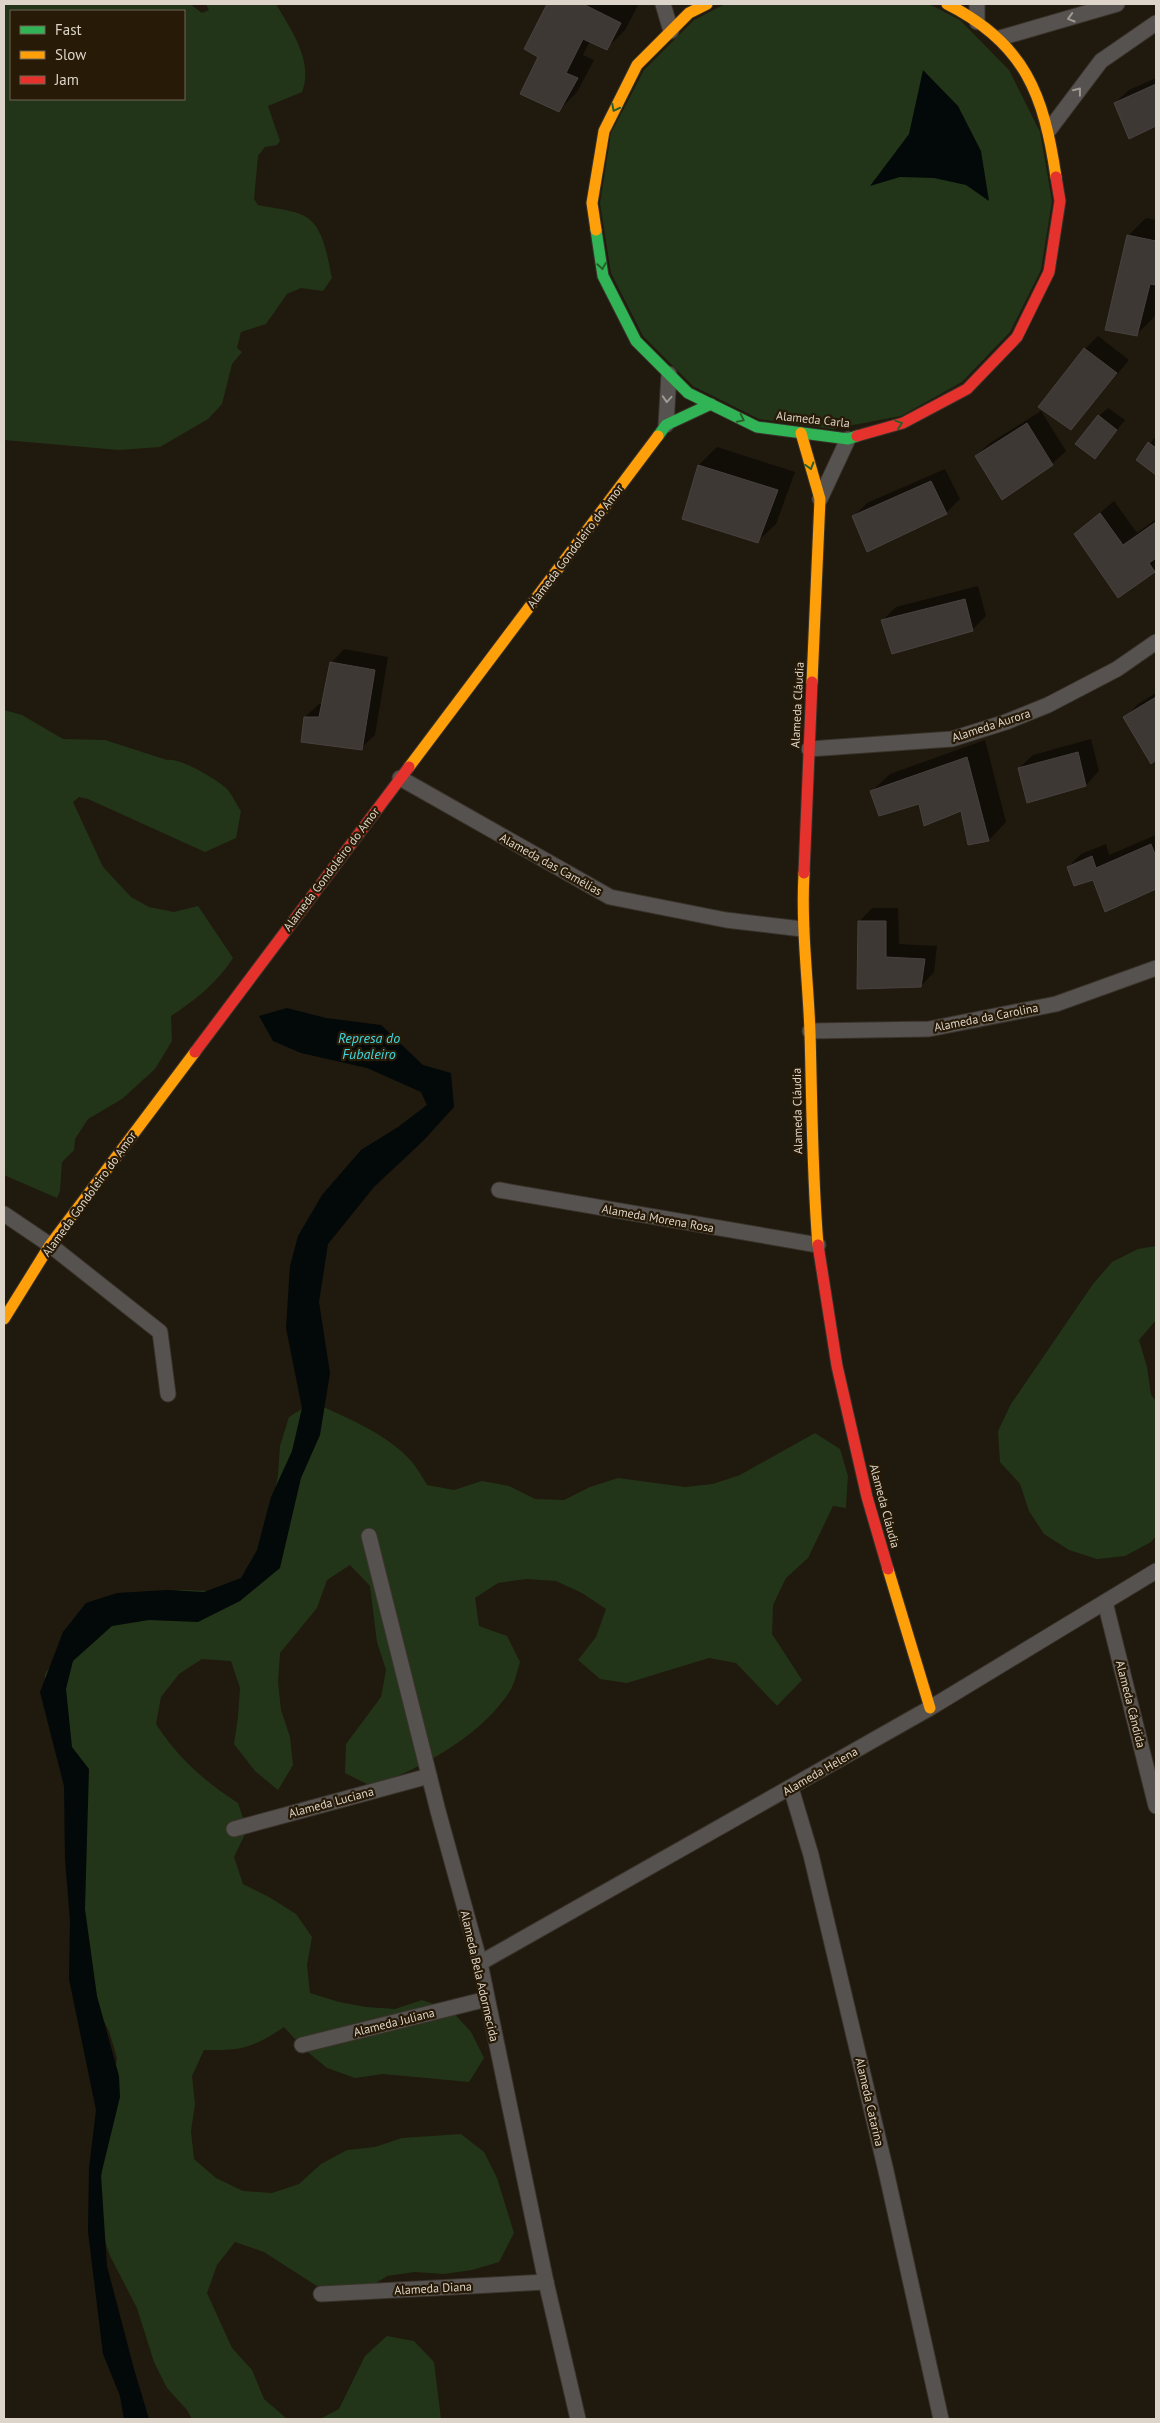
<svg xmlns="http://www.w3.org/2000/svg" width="1160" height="2423" font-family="'PT Sans',sans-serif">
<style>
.green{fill:#233518;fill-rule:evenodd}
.water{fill:#030909}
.shadow{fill:#0007}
.building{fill:#3e3835;stroke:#474240}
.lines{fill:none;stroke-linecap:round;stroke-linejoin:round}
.street-casing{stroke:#39322a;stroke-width:17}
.fast-casing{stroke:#39322a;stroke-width:13}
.slow-casing{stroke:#39322a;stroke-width:13}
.jam-casing{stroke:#39322a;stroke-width:13}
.street{stroke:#56524f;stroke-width:15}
.fast{stroke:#30b455;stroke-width:11}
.slow{stroke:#ff9f0a;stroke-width:11}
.jam{stroke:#e5322d;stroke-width:11}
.oneway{stroke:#a09a92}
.oneway2{stroke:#2b5f2a}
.labels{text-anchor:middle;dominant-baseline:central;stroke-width:4.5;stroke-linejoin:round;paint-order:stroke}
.street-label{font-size:12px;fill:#ddd5c9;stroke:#271a07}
.water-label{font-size:14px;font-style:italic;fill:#3fd8df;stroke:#271a07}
</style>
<rect width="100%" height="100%" fill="#20190e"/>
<g class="green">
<path d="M 4,4 L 190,4 L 202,13 L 209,10 L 206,4 L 276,4 C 291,30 314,61 302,92 L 268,106 L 280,141 L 277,145 L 265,147 L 258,156 L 254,199 L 258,205 C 271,208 287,209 300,214 C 324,222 327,257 332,278 L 323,291 L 301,288 L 287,294 L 266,324 L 241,332 L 237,348 L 242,352 L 232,364 L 222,404 L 208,419 L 160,447 L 119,450 L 4,440 ZM 184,11 L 184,99 L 11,99 L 11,11 Z"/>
<path d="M 725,4 L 929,4 L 960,20 L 1009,70 L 1040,132 L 1052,201 L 1041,270 L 1010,332 L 962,382 L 901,416 L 832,429 L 759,419 L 693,386 L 643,336 L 611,273 L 600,203 L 611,133 L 644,70 L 694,20 Z"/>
<path d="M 4,710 L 22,715 L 63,739 L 105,740 L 167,760 C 179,757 216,779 226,788 C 232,794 236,804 241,811 L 236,838 L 205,852 L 88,799 L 79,797 L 73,802 L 103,867 L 131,897 L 149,907 L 174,912 L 198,906 L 233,958 C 218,982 194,1001 171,1016 L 172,1041 L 155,1069 L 122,1099 L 88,1119 L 75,1139 L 74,1150 L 62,1162 L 60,1191 L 57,1198 L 4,1175 Z"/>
<path d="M 1156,1246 L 1156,1320 L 1139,1340 L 1147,1367 L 1151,1395 L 1156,1401 L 1156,1536 L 1151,1542 L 1125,1556 L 1097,1559 L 1069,1550 L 1044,1534 L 1029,1511 L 1020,1484 L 1000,1462 L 998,1431 L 1011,1404 L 1093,1284 L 1112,1262 L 1138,1249 Z"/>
<path d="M 313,1402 C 346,1418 387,1433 412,1462 C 418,1469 422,1477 427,1485 L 454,1490 L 482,1481 L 509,1486 L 535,1499 L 564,1500 L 590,1487 L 618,1478 L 685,1487 L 713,1484 L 740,1475 L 815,1433 L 840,1449 L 848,1476 L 846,1505 L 846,1508 L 833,1506 L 808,1558 L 786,1578 L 773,1605 L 772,1634 L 802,1680 L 777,1706 L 736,1663 L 709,1658 L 627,1683 L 600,1679 L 578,1660 L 596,1637 L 606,1609 L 582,1593 L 556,1581 L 526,1579 L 498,1583 L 475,1598 L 479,1626 L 507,1636 L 520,1662 C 517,1671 515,1683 510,1691 C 482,1735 420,1770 371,1786 L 345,1773 L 346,1744 L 381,1697 L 386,1670 L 377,1642 L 370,1586 L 350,1565 L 327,1580 L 317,1608 L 280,1653 L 278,1682 L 281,1710 L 290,1737 L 293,1765 L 278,1790 L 255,1771 L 234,1744 L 238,1717 L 240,1688 L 231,1661 L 202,1659 L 179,1674 L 161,1697 L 156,1724 C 178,1758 205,1782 238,1803 L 247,1830 L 234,1857 L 243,1884 L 269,1897 L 296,1914 L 312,1937 L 307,1965 L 310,1993 L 339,2002 L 366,2007 L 395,2009 L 422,2000 L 451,2010 L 471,2032 L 484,2058 L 469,2082 L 383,2074 L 355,2078 L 327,2068 L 304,2049 L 284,2027 C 253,2048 241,2051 204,2050 L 192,2076 L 195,2104 L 191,2131 L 194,2159 L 216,2178 L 243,2191 L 272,2193 L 299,2184 L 321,2164 L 347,2150 L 375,2147 L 402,2138 L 461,2134 L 484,2152 L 497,2178 L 514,2233 L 499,2262 L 472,2270 L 444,2274 L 415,2272 L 387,2276 L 364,2291 L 337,2299 L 264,2252 L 235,2242 L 217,2265 L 207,2293 L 232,2348 L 252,2370 L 264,2399 L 286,2418 L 294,2419 L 192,2419 L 187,2410 L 167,2388 L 154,2362 L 137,2308 L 110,2256 L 101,2229 L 98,2201 L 117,2058 L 109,2031 L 82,1979 L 81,1779 L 44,1704 L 45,1674 L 61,1650 L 126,1597 L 182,1590 L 211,1591 L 239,1583 L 267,1532 L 278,1475 L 280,1446 L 289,1417 Z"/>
<path d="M 387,2336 L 414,2341 L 434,2362 L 441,2419 L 320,2419 L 339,2409 L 365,2356 Z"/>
</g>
<g class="water">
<path d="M 923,70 L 958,106 L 981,151 L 989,201 L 966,185 L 934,178 L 900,177 L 870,186 L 909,134 Z"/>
<path d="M 287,1008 L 326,1018 L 381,1025 L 423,1065 L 451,1073 L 454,1107 L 424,1140 L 374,1187 L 328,1244 L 319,1302 L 330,1373 L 320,1435 L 301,1478 L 280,1568 L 240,1601 L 198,1622 L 149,1620 L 112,1626 L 73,1661 L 66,1689 L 72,1747 L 89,1769 L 85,1909 L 97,1996 L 119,2076 L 120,2097 L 101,2175 L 107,2266 L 134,2369 L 149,2419 L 124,2419 L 120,2396 L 103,2354 L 88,2232 L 89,2168 L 96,2110 L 69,1979 L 70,1921 L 65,1859 L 64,1786 L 40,1692 L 63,1632 L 86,1603 L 117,1593 L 167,1590 L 204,1592 L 241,1578 L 257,1550 L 271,1497 L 292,1451 L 302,1408 L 286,1328 L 290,1266 L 298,1236 L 322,1195 L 361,1150 L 398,1127 L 427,1105 L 421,1092 L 367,1068 L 301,1053 L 273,1041 L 259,1016 Z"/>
</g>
<g class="shadow">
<path d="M 549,4 L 638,5 L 625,30 L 607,48 L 590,41 L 583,55 L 594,60 L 577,92 L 559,110 L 540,56 L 526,49 Z"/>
<path d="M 1156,78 L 1156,125 L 1129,137 L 1115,103 L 1129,90 Z"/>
<path d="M 1146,218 L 1156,220 L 1156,310 L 1154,317 L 1136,335 L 1128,236 Z"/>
<path d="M 1098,336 L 1129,360 L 1071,429 L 1085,349 Z"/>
<path d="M 1108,408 L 1125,420 L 1095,457 L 1099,416 Z"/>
<path d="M 1041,411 L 1066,451 L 1052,464 L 976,456 L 990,443 Z"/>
<path d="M 1156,436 L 1156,473 L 1138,459 Z"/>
<path d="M 717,447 L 795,472 L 776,524 L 758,541 L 684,518 L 699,465 Z"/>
<path d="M 945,469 L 960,499 L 946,513 L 867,551 L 854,516 L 867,503 Z"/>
<path d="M 1114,501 L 1137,533 L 1156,519 L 1156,569 L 1119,596 L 1076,534 Z"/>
<path d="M 978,586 L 986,616 L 972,630 L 883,620 L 896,607 Z"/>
<path d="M 344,649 L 388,657 L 375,735 L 361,748 L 305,717 L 319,704 L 323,704 L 331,663 Z"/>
<path d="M 1156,693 L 1156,759 L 1151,762 L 1125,718 L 1138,704 Z"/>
<path d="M 1091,739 L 1099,771 L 1086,785 L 1028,801 L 1019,768 L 1033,755 Z"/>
<path d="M 985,740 L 1006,822 L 989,840 L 962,810 L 872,791 L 890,774 Z"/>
<path d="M 1156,835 L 1156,887 L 1106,910 L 1094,878 L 1068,867 L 1081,854 L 1106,844 L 1109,855 Z"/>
<path d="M 872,908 L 898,908 L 899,944 L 937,946 L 934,972 L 921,986 L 858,988 L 859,922 Z"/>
</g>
<g class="building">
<path d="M 547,4 L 583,4 L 621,23 L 607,50 L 583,39 L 566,73 L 578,78 L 559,112 L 520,94 L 538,57 L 524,49 Z"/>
<path d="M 1156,84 L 1156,126 L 1129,139 L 1114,103 Z"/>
<path d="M 1127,235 L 1156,241 L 1156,285 L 1150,284 L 1137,336 L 1105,330 Z"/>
<path d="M 1084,348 L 1117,373 L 1071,430 L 1038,407 Z"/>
<path d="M 1098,415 L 1117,430 L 1095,459 L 1075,444 Z"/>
<path d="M 1027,423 L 1053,465 L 1002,500 L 975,456 Z"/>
<path d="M 1148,442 L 1156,448 L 1156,475 L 1136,460 Z"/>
<path d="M 698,465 L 778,490 L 758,543 L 682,519 Z"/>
<path d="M 931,481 L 947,514 L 867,552 L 852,516 Z"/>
<path d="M 1100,513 L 1123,545 L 1156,522 L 1156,558 L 1149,563 L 1155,572 L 1118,598 L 1074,534 Z"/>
<path d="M 965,599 L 973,631 L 892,654 L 881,620 Z"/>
<path d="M 330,662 L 375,670 L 362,750 L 301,742 L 304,717 L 319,717 Z"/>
<path d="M 1156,697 L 1156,760 L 1151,764 L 1123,717 Z"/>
<path d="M 1078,752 L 1086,786 L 1027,803 L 1018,768 Z"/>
<path d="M 967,757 L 989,841 L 968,845 L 961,811 L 924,826 L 919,804 L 879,816 L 870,791 Z"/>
<path d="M 1151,844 L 1156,857 L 1156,889 L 1105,912 L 1093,880 L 1074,886 L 1067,867 L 1092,856 L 1096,868 Z"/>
<path d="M 858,921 L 886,921 L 886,957 L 925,959 L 921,987 L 857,989 Z"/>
</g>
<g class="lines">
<g class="street-casing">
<g id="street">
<path d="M 663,4 L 671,31"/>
<path d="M 977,4 L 977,22"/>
<path d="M 1000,38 L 1117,4"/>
<path d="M 1049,130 L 1101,61 L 1156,23"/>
<path d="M 666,425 L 669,374"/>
<path d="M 820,499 L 848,439"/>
<path d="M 809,749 L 952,739 L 1006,722 L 1048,705 L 1117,669 L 1156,642"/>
<path d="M 400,778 L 610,897 L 726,920 L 802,929"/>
<path d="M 810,1031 L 929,1029 L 1056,1004 L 1156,968"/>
<path d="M 499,1190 L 818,1245"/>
<path d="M 4,1214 L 50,1245 L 160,1332 L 168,1394"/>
<path d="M 369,1536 L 438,1811 L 480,1963 L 546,2282 L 578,2419"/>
<path d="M 1105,1602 L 1156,1806"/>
<path d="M 791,1788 L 811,1855 L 886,2171 L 941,2419"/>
<path d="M 234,1829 L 429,1776"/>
<path d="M 480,1963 L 930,1708 L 1156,1571"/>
<path d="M 302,2045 L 487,1999"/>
<path d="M 321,2294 L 546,2282"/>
</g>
</g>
<g class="fast-casing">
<g id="fast">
<path d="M 596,230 L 603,276 L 636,341 L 688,393 L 757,427 L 848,439 L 857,436"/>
<path d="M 658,436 L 666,425 L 711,404"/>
</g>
</g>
<g class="slow-casing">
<g id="slow">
<path d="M 947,4 C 1025,43 1044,95 1056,177"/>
<path d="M 596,230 L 592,203 L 604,131 L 637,65 L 689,13 L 707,4"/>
<path d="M 801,433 L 820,499 L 812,682"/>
<path d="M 409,767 L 658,436"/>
<path d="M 804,873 C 801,927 808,979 810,1032 C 812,1104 812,1174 818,1245"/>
<path d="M 4,1319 L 50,1245 L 195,1052"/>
<path d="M 888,1569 L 930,1708"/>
</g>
</g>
<g class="jam-casing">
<g id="jam">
<path d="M 857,436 L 903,423 L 967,389 L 1017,337 L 1049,272 L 1060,201 L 1056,177"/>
<path d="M 804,873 L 812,682"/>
<path d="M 195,1052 L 409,767"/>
<path d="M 818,1245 L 837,1366 L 867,1497 L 888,1569"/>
</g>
</g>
<use href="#street" class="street"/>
<use href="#fast" class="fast"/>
<use href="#slow" class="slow"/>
<use href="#jam" class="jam"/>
</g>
<defs><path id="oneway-chevron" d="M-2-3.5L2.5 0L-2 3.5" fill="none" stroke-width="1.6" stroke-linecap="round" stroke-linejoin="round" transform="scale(1.25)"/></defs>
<g class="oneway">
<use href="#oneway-chevron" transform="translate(1071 18) rotate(164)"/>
<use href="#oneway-chevron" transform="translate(1078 91) rotate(-52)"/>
<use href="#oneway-chevron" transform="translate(667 399) rotate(94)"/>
</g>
<g class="oneway2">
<use href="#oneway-chevron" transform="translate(615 108) rotate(117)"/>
<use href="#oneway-chevron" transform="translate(602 266) rotate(81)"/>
<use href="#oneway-chevron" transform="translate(741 419) rotate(26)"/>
<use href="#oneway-chevron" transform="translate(899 424) rotate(-19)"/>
<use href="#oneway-chevron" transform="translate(810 466) rotate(74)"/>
</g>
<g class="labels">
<g class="street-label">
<text transform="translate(813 419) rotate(6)">Alameda Carla</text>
<text transform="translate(575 546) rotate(-53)">Alameda Gondoleiro do Amor</text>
<text transform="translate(797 705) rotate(-87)">Alameda Cláudia</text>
<text transform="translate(991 725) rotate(-18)">Alameda Aurora</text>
<text transform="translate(551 864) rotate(29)">Alameda das Camélias</text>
<text transform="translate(331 869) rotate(-53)">Alameda Gondoleiro do Amor</text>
<text transform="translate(986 1017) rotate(-11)">Alameda da Carolina</text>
<text transform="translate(797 1111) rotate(-91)">Alameda Cláudia</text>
<text transform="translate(89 1194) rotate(-54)">Alameda Gondoleiro do Amor</text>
<text transform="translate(658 1218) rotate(10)">Alameda Morena Rosa</text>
<text transform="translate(885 1506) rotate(75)">Alameda Cláudia</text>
<text transform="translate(1131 1704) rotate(76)">Alameda Cândida</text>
<text transform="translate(820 1771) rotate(-30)">Alameda Helena</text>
<text transform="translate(331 1802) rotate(-15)">Alameda Luciana</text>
<text transform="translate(480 1976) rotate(77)">Alameda Bela Adormecida</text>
<text transform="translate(394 2022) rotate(-14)">Alameda Juliana</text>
<text transform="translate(870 2102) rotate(77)">Alameda Catarina</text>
<text transform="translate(433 2288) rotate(-3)">Alameda Diana</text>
</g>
<g class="water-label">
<text x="369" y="1038">Represa do<tspan x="369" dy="16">Fubaleiro</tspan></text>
</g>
</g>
<rect width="1160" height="2423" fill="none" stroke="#ddd5c9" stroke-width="10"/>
<rect x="10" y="10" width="175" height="90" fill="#271a07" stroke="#706555"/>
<rect x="20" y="26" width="25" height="8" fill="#30b455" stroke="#706555"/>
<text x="55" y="35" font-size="15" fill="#ddd5c9">Fast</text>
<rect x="20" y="51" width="25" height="8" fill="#ff9f0a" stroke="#706555"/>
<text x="55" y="60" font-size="15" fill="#ddd5c9">Slow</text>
<rect x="20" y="76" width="25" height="8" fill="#e5322d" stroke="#706555"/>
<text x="55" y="85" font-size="15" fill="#ddd5c9">Jam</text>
</svg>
